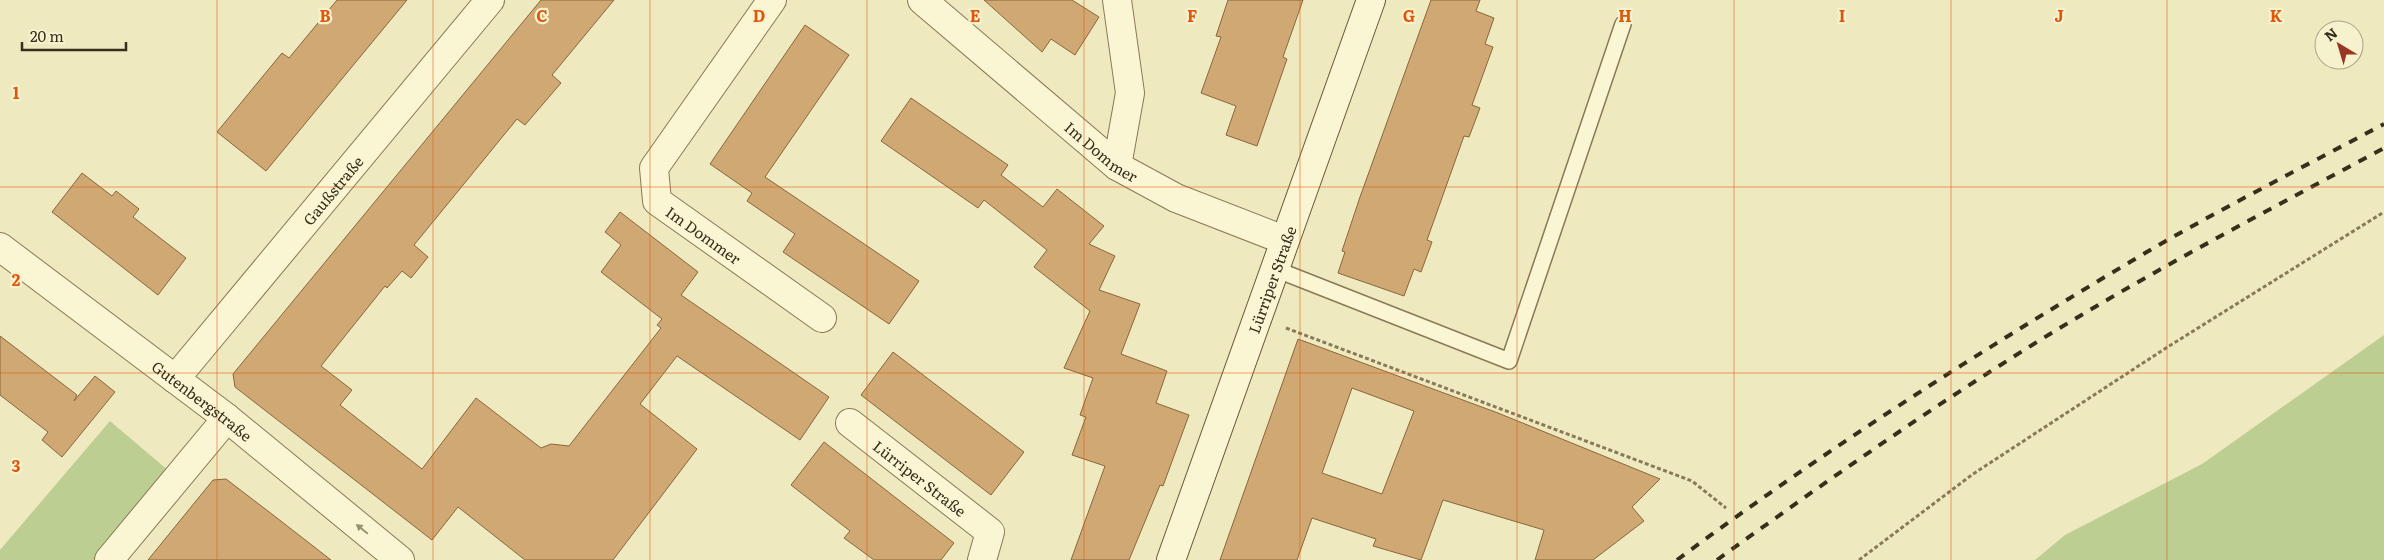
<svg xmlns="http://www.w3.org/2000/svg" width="2384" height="560" font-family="Literata,serif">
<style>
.green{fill:#bdce92}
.building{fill:#cfa873;stroke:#89673b;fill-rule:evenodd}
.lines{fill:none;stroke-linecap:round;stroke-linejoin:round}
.lane-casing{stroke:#897957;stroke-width:18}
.street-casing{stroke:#897957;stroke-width:30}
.secondary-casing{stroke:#6a5a3a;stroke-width:30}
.path{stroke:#897957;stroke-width:3;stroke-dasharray:4 2.5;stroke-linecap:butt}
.lane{stroke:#faf5d2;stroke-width:15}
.street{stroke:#faf5d2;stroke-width:28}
.secondary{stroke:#faf5d2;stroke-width:28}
.rail{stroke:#372e1c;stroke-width:4;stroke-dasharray:9 9;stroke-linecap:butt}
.oneway{fill:#989277}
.grid{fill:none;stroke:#df570d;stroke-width:1;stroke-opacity:0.55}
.labels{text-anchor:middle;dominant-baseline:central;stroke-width:4.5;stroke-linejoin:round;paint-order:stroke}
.street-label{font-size:15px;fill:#372e1c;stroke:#f7f2ce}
.grid-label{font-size:16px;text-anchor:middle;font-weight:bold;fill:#df570d;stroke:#f7f2ce;stroke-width:4.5;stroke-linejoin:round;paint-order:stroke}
</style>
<rect width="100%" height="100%" fill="#efe9bf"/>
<g class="green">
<path d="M 2384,335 L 2384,560 L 2035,560 L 2065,535 L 2202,464 Z"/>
<path d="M 110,421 L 170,472 L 95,560 L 0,560 L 0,550 Z"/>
</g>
<g class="building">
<path d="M 337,0 L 407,0 L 266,171 L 217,132 L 282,53 L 289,58 Z"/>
<path d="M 541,0 L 614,0 L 552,75 L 561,83 L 525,125 L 517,119 L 414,245 L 428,257 L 411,278 L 402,271 L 387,288 L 385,286 L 321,366 L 352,390 L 340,405 L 422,469 L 476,398 L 541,448 L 551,444 L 569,446 L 661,328 L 657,325 L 662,319 L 601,272 L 621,245 L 605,232 L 620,212 L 698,272 L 681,295 L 829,397 L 800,440 L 677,356 L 640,404 L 697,449 L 613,560 L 525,560 L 458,507 L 432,540 L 235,387 L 233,374 Z"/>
<path d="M 984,0 L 1072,0 L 1099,17 L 1075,55 L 1051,39 L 1042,52 Z"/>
<path d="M 1228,0 L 1303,0 L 1283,57 L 1287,59 L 1257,146 L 1226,135 L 1236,106 L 1201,93 L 1221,37 L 1216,36 Z"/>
<path d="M 1431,0 L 1480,0 L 1476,11 L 1494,18 L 1485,44 L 1493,47 L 1472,105 L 1480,108 L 1469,137 L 1464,136 L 1427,240 L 1432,242 L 1421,272 L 1414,269 L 1404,296 L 1338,273 L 1345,252 L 1342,251 L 1360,197 Z"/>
<path d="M 805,25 L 849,55 L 765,177 L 919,281 L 889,324 L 783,252 L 795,234 L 747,201 L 752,193 L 710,164 Z"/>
<path d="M 911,98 L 1008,165 L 1001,175 L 1043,207 L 1057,189 L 1104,226 L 1089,244 L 1115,256 L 1099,290 L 1140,304 L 1121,354 L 1167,371 L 1156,403 L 1189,415 L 1163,486 L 1160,485 L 1129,560 L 1071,560 L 1105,466 L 1072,455 L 1086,417 L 1080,415 L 1093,378 L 1064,368 L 1090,311 L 1034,267 L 1047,250 L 984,200 L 978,208 L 881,141 Z"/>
<path d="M 82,173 L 112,196 L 116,191 L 139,209 L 133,217 L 186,258 L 158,295 L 52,212 Z"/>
<path d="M 0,336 L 77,395 L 74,401 L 95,376 L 115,392 L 62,457 L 42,440 L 48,432 L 0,395 Z"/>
<path d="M 1298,339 L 1498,413 L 1660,479 L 1632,507 L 1644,521 L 1593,560 L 1535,560 L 1544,530 L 1443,500 L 1421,560 L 1373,546 L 1376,539 L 1312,518 L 1297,560 L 1220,560 ZM 1352,388 L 1414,411 L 1382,494 L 1322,473 Z"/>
<path d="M 893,352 L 1024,452 L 991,495 L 861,395 Z"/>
<path d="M 824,442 L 954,543 L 941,560 L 874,560 L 844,538 L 850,531 L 791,485 Z"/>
<path d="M 226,479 L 277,518 L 331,560 L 148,560 L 213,480 Z"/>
</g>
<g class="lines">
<g class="lane-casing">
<path id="lane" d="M 1275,269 L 1509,361 L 1623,24"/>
</g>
<g class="street-casing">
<g id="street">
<path id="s1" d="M 772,0 L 654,168 L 657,201 L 822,318"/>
<path id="s2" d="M 922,0 L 1117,166 L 1176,198 L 1284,240"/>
<path d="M 1117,0 L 1130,93 L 1117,166"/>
<path id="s3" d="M 0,247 L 227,418 L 400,560"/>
<path id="s4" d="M 175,379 L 490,0"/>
<path id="s5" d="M 850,423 L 990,532 L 982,560"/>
<path d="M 109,560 L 227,418"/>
</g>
</g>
<g class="secondary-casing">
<g id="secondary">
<path id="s6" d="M 1171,560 L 1371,0"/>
</g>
</g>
<g class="path">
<path d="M 1286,328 L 1692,481 L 1726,508"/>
<path d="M 1859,560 L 1973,474 L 2166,348 L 2384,212"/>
</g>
<use href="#lane" class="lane"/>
<use href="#street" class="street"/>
<use href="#secondary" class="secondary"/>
<g class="rail">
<path d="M 1677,560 C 1829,447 1989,345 2152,249 C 2228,205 2307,165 2384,124"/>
<path d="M 1717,560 C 1810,493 1903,427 1999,366 C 2123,286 2254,218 2384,148"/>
</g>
</g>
<defs><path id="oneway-solid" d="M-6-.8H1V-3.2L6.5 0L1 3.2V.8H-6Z" transform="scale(1.25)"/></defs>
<use class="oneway" href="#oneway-solid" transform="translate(362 529) rotate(-141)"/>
<path class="grid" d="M 217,0 L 217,560M 433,0 L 433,560M 650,0 L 650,560M 867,0 L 867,560M 1084,0 L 1084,560M 1300,0 L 1300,560M 1517,0 L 1517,560M 1734,0 L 1734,560M 1951,0 L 1951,560M 2167,0 L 2167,560M 0,187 L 2384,187M 0,373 L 2384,373"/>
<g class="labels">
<g class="street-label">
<text stroke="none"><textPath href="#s2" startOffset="235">Im Dommer</textPath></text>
<text stroke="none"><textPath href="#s4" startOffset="246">Gaußstraße</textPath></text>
<text stroke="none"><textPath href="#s1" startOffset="296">Im Dommer</textPath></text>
<text stroke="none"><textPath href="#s6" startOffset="298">Lürriper Straße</textPath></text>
<text stroke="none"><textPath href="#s3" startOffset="254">Gutenbergstraße</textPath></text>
<text stroke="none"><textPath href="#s5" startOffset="89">Lürriper Straße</textPath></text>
</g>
</g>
<g class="grid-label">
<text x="325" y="22">B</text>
<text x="542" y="22">C</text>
<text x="759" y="22">D</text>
<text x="975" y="22">E</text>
<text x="1192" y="22">F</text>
<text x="1409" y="22">G</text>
<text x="1625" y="22">H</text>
<text x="1842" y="22">I</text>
<text x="2059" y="22">J</text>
<text x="2276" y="22">K</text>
<text x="16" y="99">1</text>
<text x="16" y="286">2</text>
<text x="16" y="472">3</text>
</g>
<g transform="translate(2339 45) rotate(322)"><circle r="24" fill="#f7f2ce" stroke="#aaa487"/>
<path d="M0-4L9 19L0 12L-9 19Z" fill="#9a3724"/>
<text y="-8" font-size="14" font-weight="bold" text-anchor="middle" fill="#372e1c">N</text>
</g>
<path d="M22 42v8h104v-8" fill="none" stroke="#372e1c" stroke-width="2.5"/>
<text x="30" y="42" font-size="15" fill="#372e1c" stroke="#f7f2ce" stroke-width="4" paint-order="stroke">20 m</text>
</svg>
